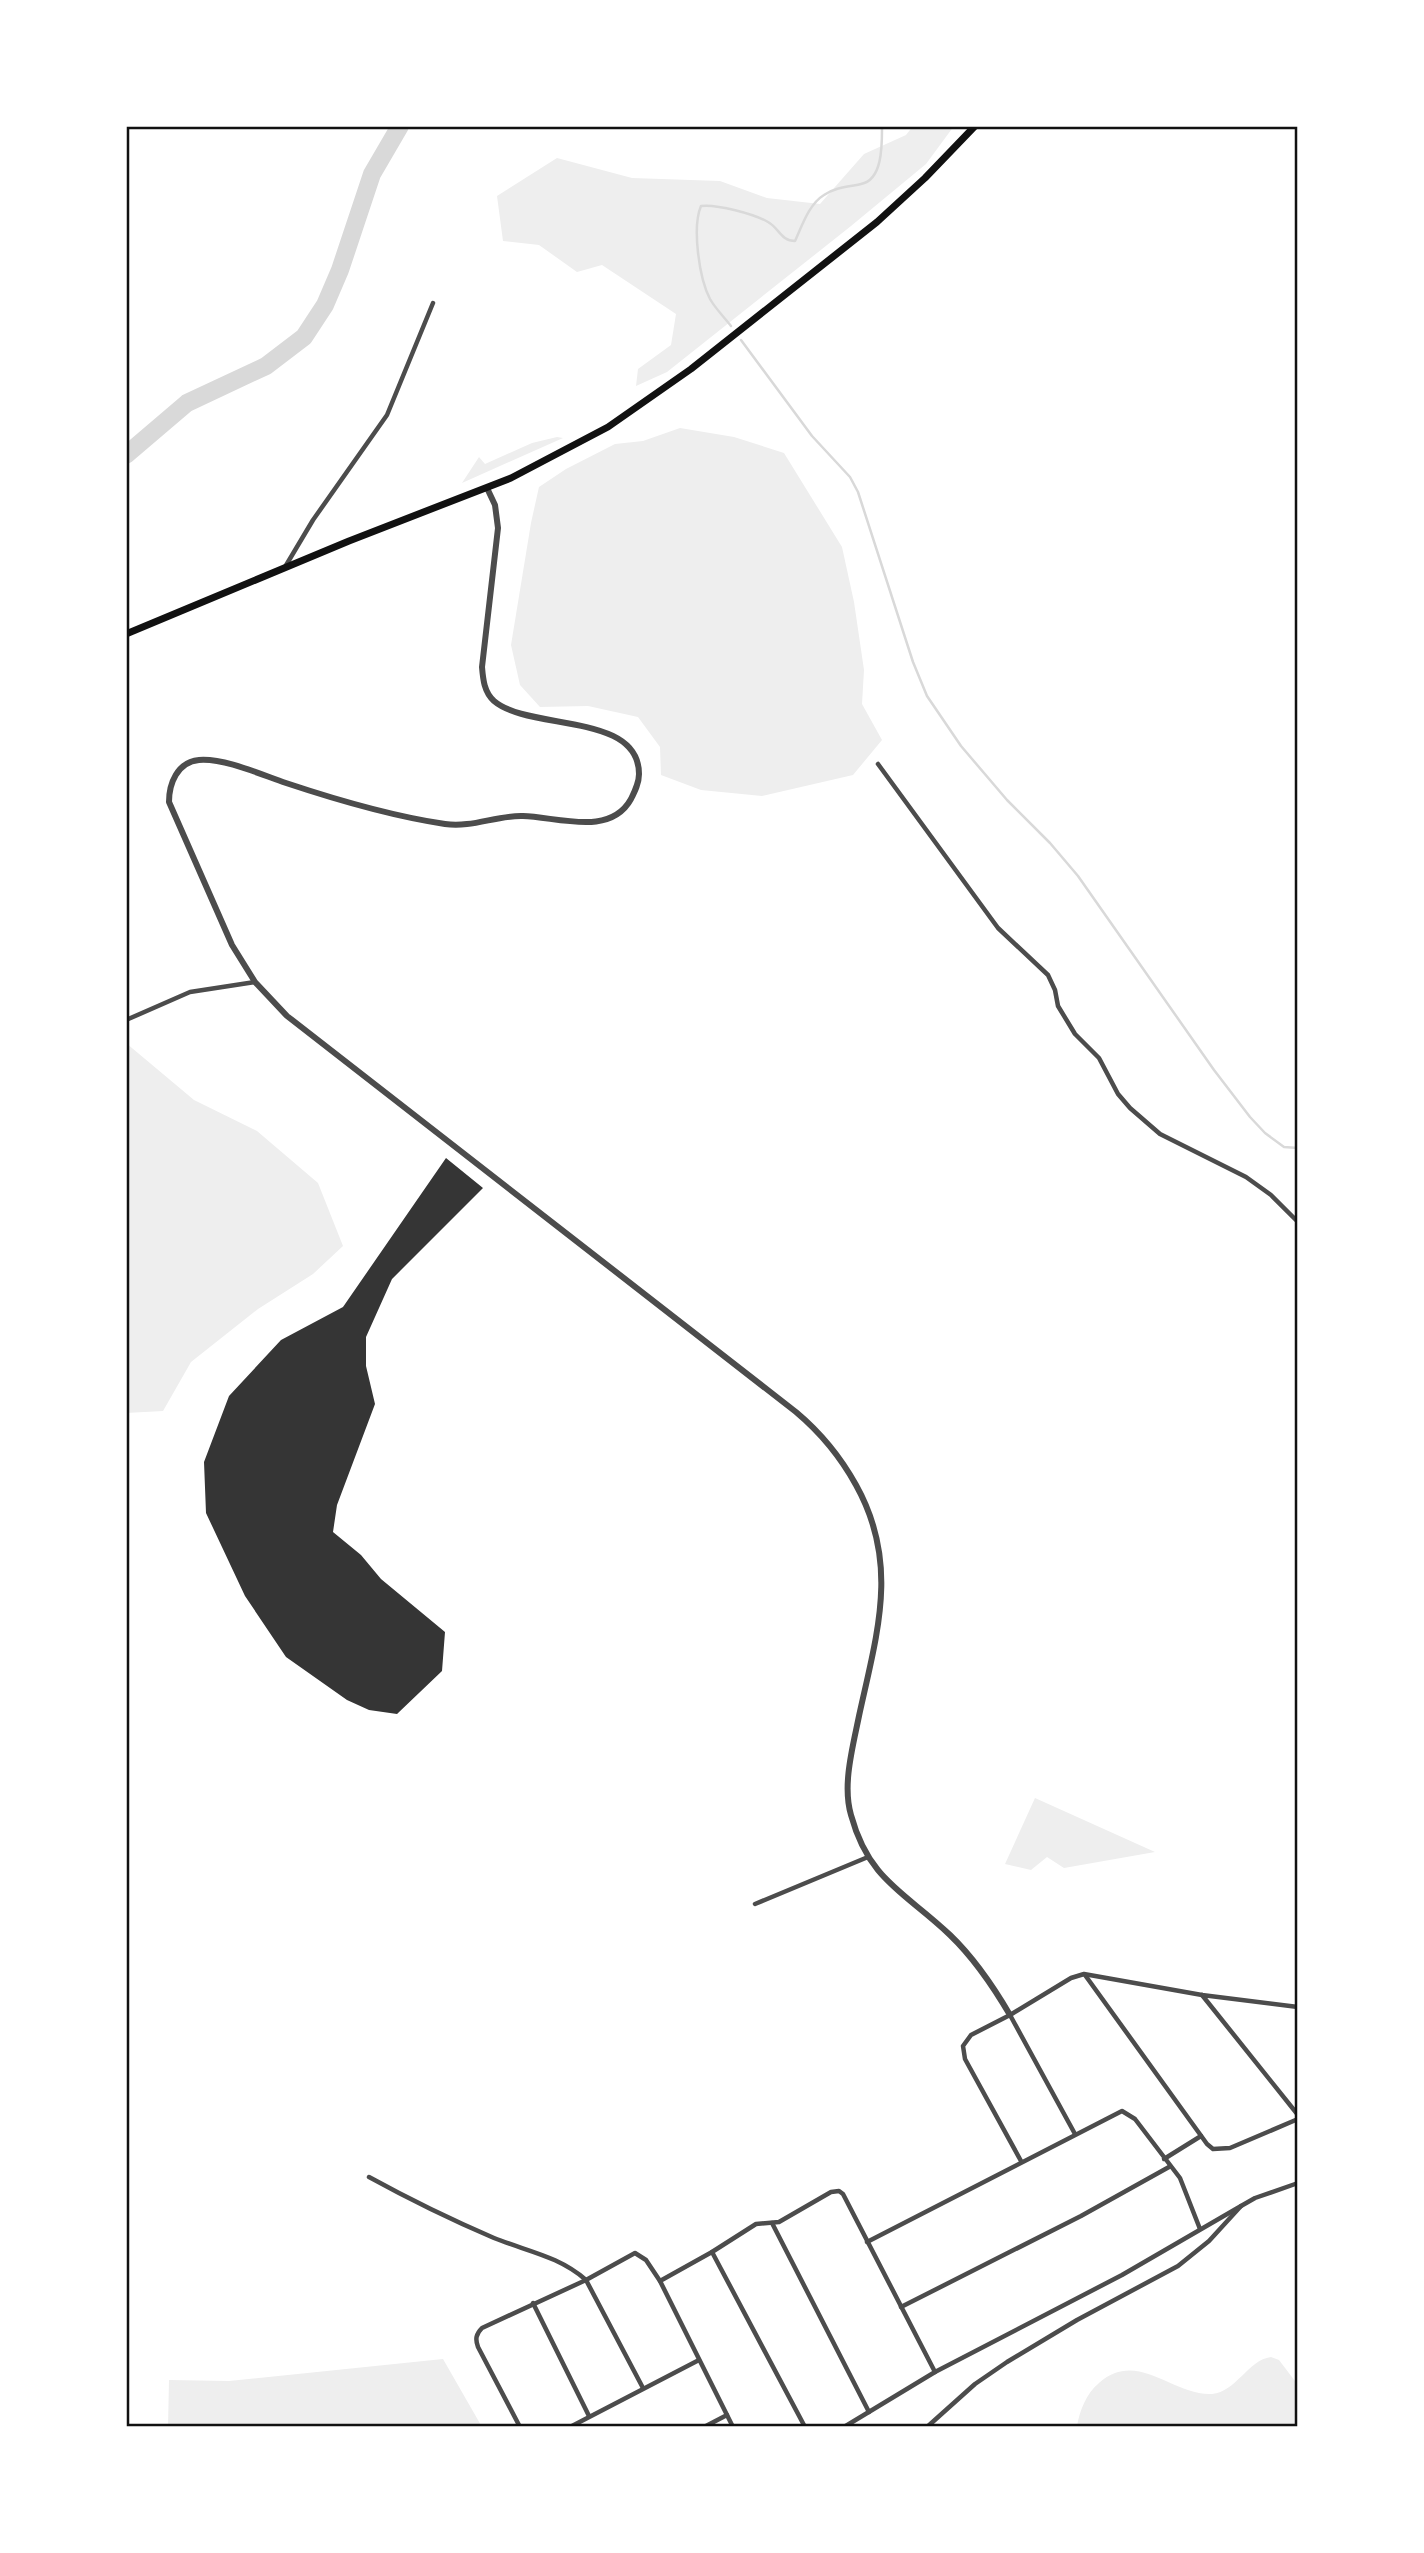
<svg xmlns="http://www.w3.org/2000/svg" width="1424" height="2553" font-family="Lato,sans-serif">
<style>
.green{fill:#eee}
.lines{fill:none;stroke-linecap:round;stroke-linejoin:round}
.stream{stroke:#d9d9d9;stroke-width:2.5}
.river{stroke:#d9d9d9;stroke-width:18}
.building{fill:#353535}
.minor{stroke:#4c4c4c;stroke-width:4.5}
.tertiary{stroke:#4c4c4c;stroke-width:6}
.primary{stroke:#111;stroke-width:7}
.neatline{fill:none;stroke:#111;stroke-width:2.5}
</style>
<rect width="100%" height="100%" fill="#fff"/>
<g class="green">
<path d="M 913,126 L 954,126 L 926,164 L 851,226 L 667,372 L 636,386 L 638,369 L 671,345 L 676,314 L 602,265 L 577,272 L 539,245 L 503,241 L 497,196 L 557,158 L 632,178 L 720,181 L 767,198 L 820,204 L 864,154 L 906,135 Z"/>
<path d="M 680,428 L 734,437 L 784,453 L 842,547 L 854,602 L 864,670 L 862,704 L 882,740 L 853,775 L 762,796 L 701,790 L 661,775 L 660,747 L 638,717 L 588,706 L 540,707 L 520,685 L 511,645 L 531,523 L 539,487 L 566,469 L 615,444 L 643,441 Z"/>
<path d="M 557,437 L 563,438 L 462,483 L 479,457 L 485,464 L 532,443 Z"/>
<path d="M 126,1043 L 194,1100 L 257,1131 L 318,1183 L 343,1246 L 313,1274 L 258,1309 L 191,1362 L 163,1411 L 126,1413 Z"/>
<path d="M 1035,1798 L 1155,1852 L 1064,1868 L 1047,1857 L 1031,1870 L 1005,1864 Z"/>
<path d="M 1271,2357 L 1279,2360 L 1298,2385 L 1298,2427 L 1077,2426 C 1080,2410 1086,2394 1099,2383 C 1138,2349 1172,2396 1212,2394 C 1236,2392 1248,2360 1271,2357 Z"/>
<path d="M 443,2359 L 482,2427 L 168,2427 L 169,2380 L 229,2381 Z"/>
</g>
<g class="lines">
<g class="stream">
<path d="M 731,326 C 724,317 715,308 710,299 C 699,278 692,227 701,206 C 717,204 754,214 768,222 C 779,228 781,241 795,241 C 802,226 809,204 824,195 C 835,187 849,187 861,184 C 883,180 882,144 882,126"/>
<path d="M 741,340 L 812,436 L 850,477 L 858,492 L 913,662 L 927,696 L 961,746 L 1007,800 L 1050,843 L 1078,876 L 1214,1070 L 1250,1117 L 1265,1133 L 1284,1147 L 1298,1148"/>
</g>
<path class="river" d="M 126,455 L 187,403 L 266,366 L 304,337 L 325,305 L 340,270 L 372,174 L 400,126"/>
</g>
<path class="building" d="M 446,1158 L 483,1188 L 392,1279 L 366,1337 L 366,1366 L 375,1404 L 337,1505 L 333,1532 L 361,1555 L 381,1579 L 445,1632 L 442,1671 L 397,1714 L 369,1710 L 347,1700 L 286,1657 L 245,1596 L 206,1513 L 204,1462 L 229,1396 L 281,1340 L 343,1307 Z"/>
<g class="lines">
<g class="minor">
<path d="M 285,567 L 313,520 L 387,415 L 433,303"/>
<path d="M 878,764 L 998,928 L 1048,975 L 1055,990 L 1058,1006 L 1075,1034 L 1099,1058 L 1118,1094 L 1130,1108 L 1160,1134 L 1246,1177 L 1271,1195 L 1298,1222"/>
<path d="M 126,1020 L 190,992 L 255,982"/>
<path d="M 755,1904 L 868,1857"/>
<path d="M 1085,1975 L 1207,2144 L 1213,2149 L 1230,2148 L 1298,2119"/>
<path d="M 1202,1995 L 1298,2115"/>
<path d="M 1010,2015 L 1075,2134"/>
<path d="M 1164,2159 L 1201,2136"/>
<path d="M 1021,2161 L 965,2059 L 963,2046 L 971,2035 L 1010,2015 L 1071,1978 L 1084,1974 L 1202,1995 L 1298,2007"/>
<path d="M 369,2177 C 409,2199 452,2220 494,2238 C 526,2251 559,2256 586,2280 L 643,2388"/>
<path d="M 772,2223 L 869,2412"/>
<path d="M 867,2242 L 1122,2111 L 1135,2119 L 1180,2178 L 1200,2229"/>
<path d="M 712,2252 L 805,2427"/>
<path d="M 660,2281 L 712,2252 L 756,2224 L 779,2222 L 831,2192 L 839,2191 L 843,2194 L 935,2372"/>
<path d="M 533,2303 L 589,2416"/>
<path d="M 901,2307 L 1081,2216 L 1169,2167"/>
<path d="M 520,2427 L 478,2347 C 475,2339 476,2334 482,2328 L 586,2280 L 635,2253 L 646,2260 L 660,2281 L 733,2427"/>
<path d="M 570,2427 L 699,2360"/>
<path d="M 704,2427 L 727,2415"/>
<path d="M 844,2427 L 935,2372 L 1122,2275 L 1241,2206"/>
<path d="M 927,2427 L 975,2384 L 1007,2362 L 1077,2320 L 1178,2266 L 1209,2241 L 1241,2206 L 1255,2198 L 1298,2183"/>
</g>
<path class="tertiary" d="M 487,488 L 495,505 L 498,528 L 482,667 C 483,679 484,692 494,701 C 529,731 639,712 639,774 C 639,783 635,791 631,799 C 610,837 558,817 523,816 C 497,815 472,828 445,824 C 391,816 337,800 286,783 C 262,775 225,758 199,760 C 177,762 169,784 169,802 L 232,945 L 255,982 L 287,1016 L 796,1412 C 821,1433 840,1456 856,1485 C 900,1564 877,1633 859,1716 C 853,1746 842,1785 851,1815 C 869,1881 905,1892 950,1935 C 974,1958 993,1986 1010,2015"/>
<path class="primary" d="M 126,634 L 349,541 L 511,478 L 608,427 L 691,369 L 877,222 L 925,178 L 975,126"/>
</g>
<rect width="1424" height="2553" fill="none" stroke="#ffffff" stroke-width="256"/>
<rect x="128" y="128" width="1168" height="2297" class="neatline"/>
</svg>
